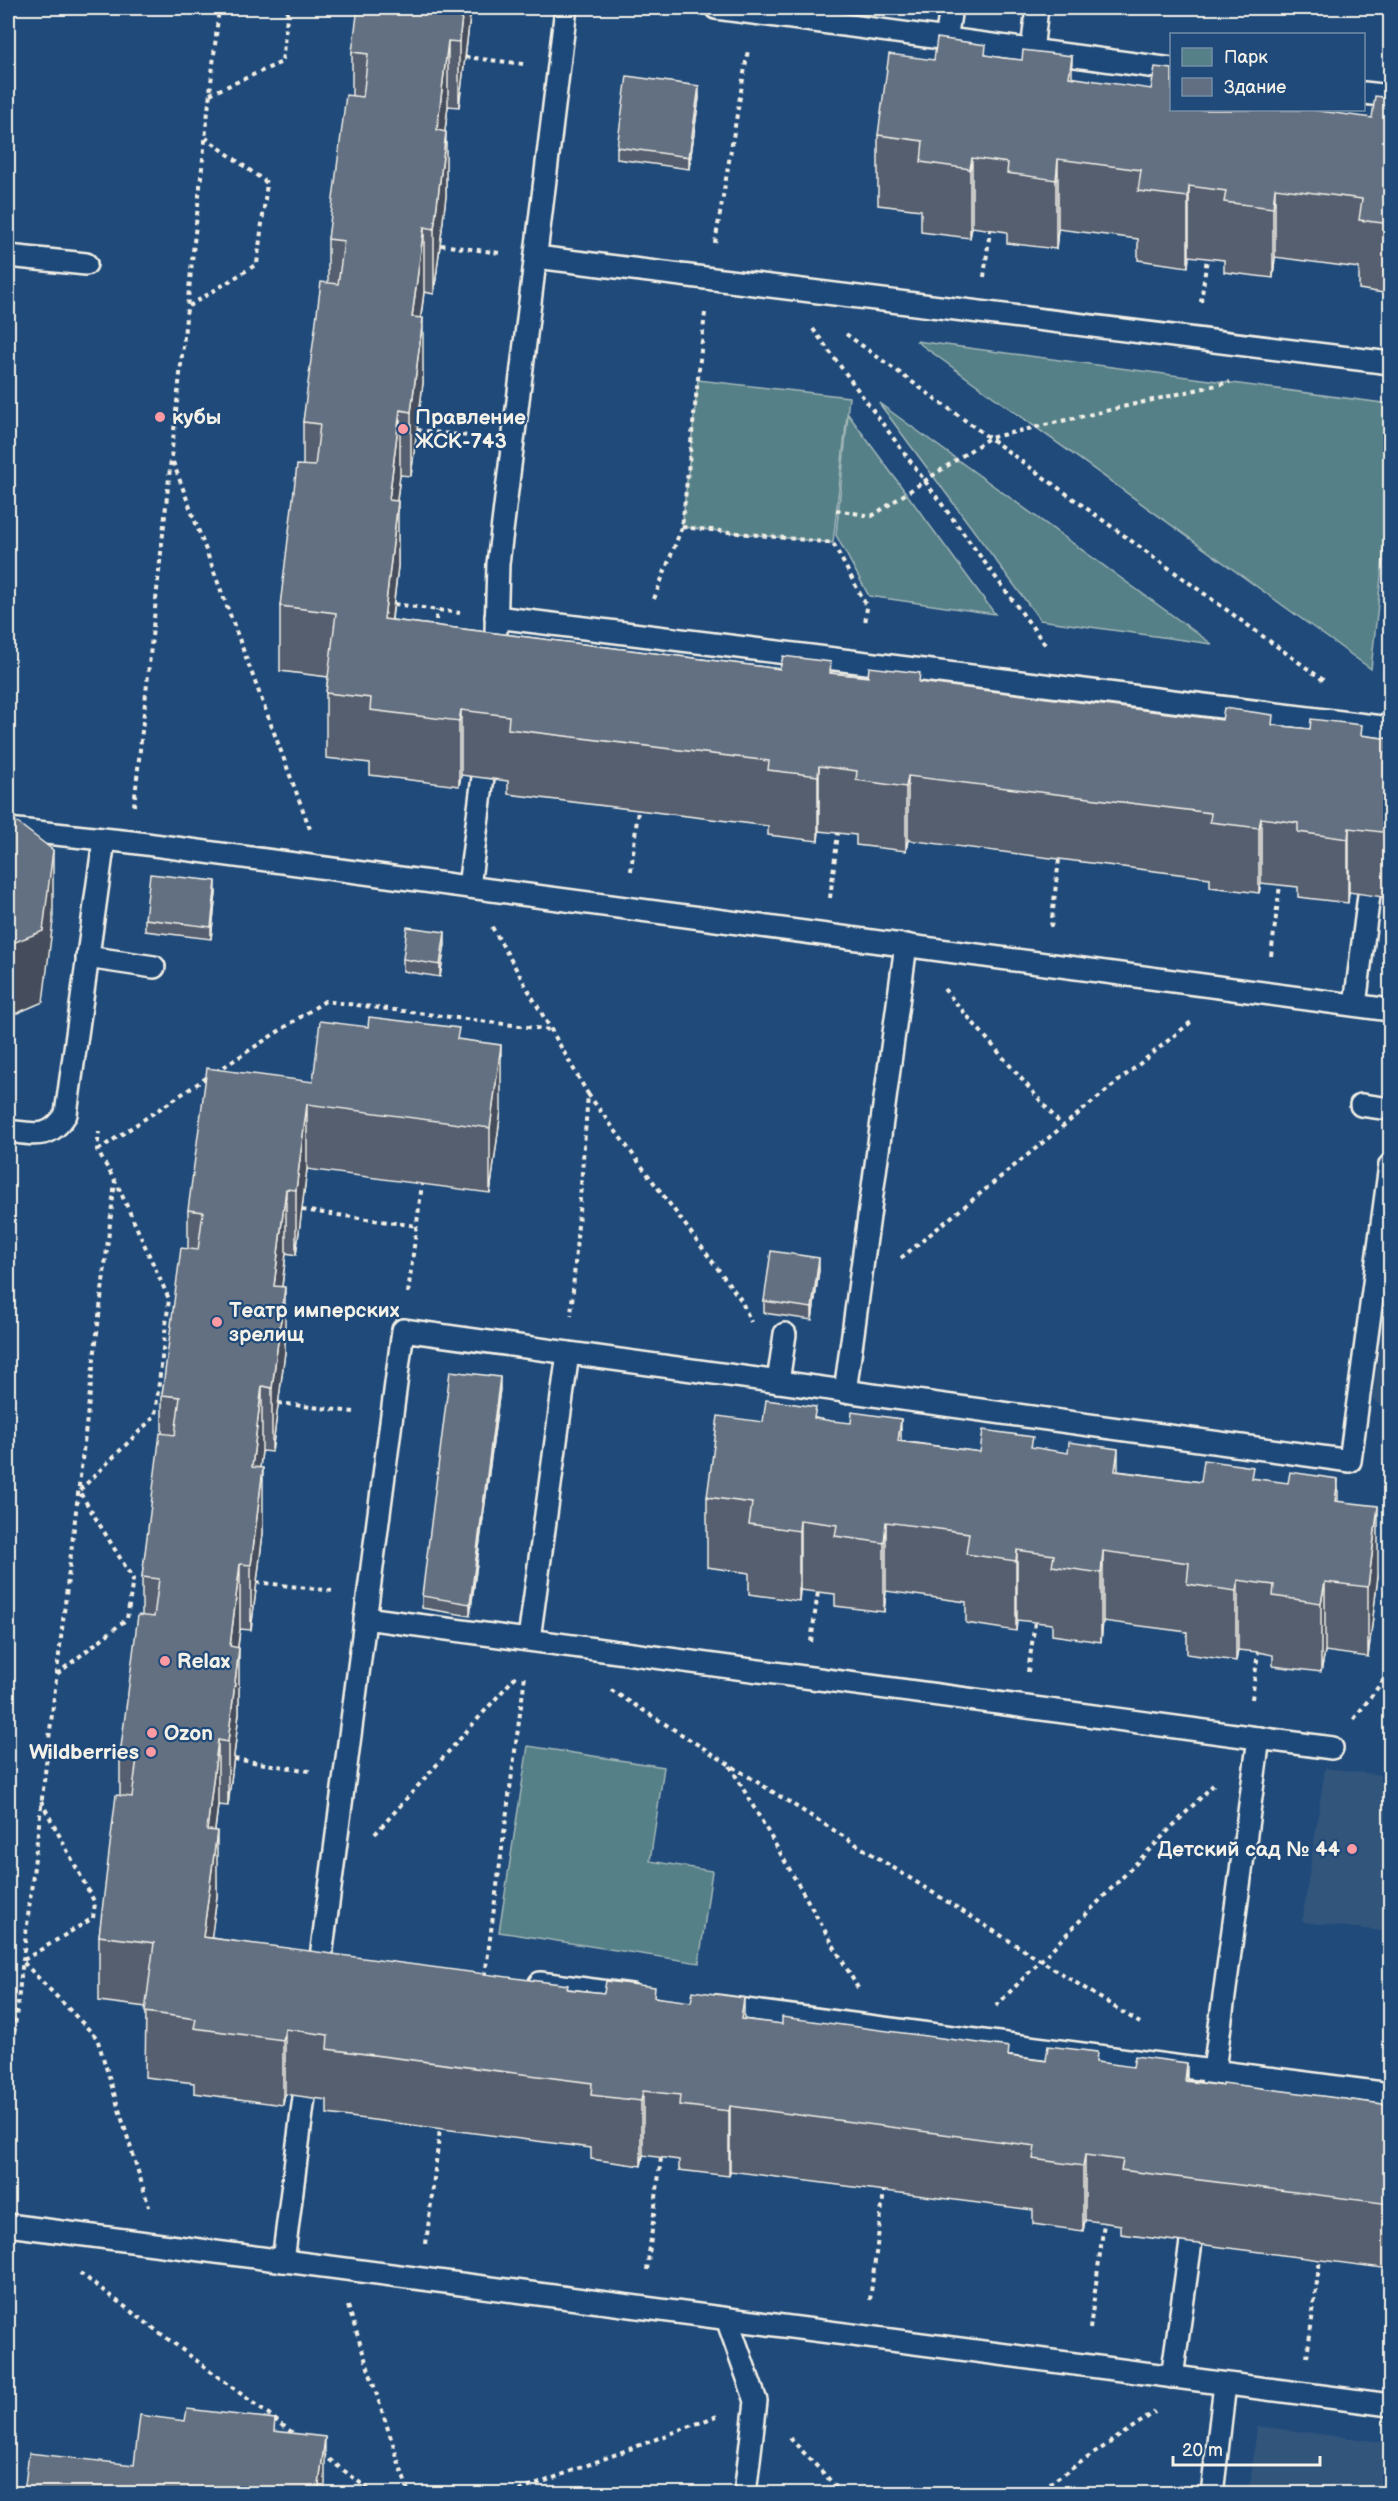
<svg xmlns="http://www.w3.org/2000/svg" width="1398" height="2501" font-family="'Balsamiq Sans',sans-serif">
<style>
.built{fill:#33557c}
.green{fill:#558088;stroke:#a4b8b8;stroke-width:1.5}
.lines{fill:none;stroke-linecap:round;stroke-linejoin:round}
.lane-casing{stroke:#f4f1e8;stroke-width:26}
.path{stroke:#f4f1e8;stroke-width:4;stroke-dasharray:4.5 4.5;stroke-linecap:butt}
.lane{stroke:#1f4a7a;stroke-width:21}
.wall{fill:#545f70;stroke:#f4f1e8;stroke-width:1.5}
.shaded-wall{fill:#454e5b;stroke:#f4f1e8;stroke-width:1.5}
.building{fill:#626f82;stroke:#f4f1e8;stroke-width:1.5}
.poi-dot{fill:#ff9aa2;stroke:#1f4a7a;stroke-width:2}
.labels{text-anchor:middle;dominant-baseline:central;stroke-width:4.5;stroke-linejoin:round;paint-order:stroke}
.poi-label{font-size:21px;font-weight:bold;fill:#f4f1e8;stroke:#1f4a7a;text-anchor:start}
</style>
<rect width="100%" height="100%" fill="#1f4a7a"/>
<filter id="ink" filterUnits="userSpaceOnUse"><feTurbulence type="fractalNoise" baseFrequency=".0167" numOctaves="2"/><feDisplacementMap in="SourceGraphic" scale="12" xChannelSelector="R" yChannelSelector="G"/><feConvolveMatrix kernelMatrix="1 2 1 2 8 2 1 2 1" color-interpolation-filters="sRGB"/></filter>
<g filter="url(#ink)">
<g class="built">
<path d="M 1390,1268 L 1390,1415 L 1373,1399 Z"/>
<path d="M 1325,1768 L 1390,1776 L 1390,1932 L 1302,1922 Z"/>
<path d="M 1257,2426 L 1390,2443 L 1390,2493 L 1249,2493 Z"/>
</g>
<g class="green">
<path d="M 916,341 L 1390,404 L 1390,494 L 1371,669 Z"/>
<path d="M 698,380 L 849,397 L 833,543 L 682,527 Z"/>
<path d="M 879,403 L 1212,644 L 1040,620 Z"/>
<path d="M 848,414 L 995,614 L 869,596 L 836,535 Z"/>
<path d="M 528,1746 L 664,1767 L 650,1861 L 712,1871 L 699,1963 L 499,1932 Z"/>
</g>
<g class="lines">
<g class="lane-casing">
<g id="lane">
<path d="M 716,8 L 1172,69"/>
<path d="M 946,40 L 951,8"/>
<path d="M 1032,51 L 1037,8"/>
<path d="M 1364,93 L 1390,96"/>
<path d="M 8,256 L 86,264"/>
<path d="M 536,257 L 1390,363"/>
<path d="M 496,617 L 1390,728"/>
<path d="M 496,631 L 498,564 L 566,8"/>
<path d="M 8,829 L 131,842 L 1390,1010"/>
<path d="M 469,887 L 483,777"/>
<path d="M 87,957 L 154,967"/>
<path d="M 1355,1005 L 1369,895"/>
<path d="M 1361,1105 L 1390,1109"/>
<path d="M 8,1131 C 34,1134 50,1140 66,1114 L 104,840"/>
<path d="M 778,1382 L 785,1334"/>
<path d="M 845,1392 L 906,945"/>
<path d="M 365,1618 L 1332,1748"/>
<path d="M 529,1639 L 568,1353"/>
<path d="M 318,1980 L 403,1330 L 1350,1461 L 1390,1165"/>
<path d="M 540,1983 L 631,1995"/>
<path d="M 715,2006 L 1390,2094"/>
<path d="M 1212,2085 L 1259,1738"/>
<path d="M 8,2225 L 1390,2405"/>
<path d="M 283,2261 L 304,2097"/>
<path d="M 727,2319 L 756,2401 L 745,2494"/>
<path d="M 1172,2377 L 1191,2242"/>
<path d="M 1212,2494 L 1225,2384"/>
</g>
</g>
<g class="path">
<path d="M 465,57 L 524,64"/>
<path d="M 210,94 L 282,62 L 288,8"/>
<path d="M 715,243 L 748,50"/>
<path d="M 441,245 L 500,253"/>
<path d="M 984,277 L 990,230"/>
<path d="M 1201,302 L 1207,258"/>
<path d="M 189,306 L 257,264 L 267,183 L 206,138"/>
<path d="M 813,329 L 1047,647"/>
<path d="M 846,334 L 1326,682"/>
<path d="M 417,430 L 476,437"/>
<path d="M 173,462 L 310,829"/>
<path d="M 836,510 L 872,516 L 989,438 L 1230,382"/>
<path d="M 682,527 L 833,543 L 867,607 L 865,625"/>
<path d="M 654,599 L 682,527 L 705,313"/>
<path d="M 394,604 L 460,613"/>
<path d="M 435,629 L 437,610"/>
<path d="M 134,806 L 219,8"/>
<path d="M 631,871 L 638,810"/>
<path d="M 830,898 L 838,833"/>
<path d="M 492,927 L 588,1094 L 571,1316"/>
<path d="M 1051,927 L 1059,859"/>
<path d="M 1271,956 L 1280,885"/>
<path d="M 944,989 L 1063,1127"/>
<path d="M 216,1072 L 325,1001 L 551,1030"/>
<path d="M 588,1094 L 741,1300 L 751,1322"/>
<path d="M 98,1150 L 209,1076"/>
<path d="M 302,1210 L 417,1226"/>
<path d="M 901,1258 L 1191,1022"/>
<path d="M 408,1293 L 422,1184"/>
<path d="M 278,1403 L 354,1412"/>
<path d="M 256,1582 L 333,1591"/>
<path d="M 811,1642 L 818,1592"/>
<path d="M 1028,1672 L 1035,1622"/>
<path d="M 57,1674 L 127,1619 L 133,1579 L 79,1491 L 155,1416 L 169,1299 L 116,1182"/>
<path d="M 611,1690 L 1140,2023"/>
<path d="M 1252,1699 L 1258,1652"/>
<path d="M 1354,1719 L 1388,1674 L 1390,1656"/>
<path d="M 234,1759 L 310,1771"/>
<path d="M 730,1766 L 858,1988"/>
<path d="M 41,1801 L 95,1903 L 93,1918 L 22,1961 L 97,2038 L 149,2207"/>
<path d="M 375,1834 L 516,1676"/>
<path d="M 485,1976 L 525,1676"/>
<path d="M 996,2006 L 1216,1782"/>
<path d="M 8,2086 L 115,1181 L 97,1150 L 99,1132"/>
<path d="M 426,2244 L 440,2129"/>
<path d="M 647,2270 L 661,2158"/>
<path d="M 80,2273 L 297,2436"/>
<path d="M 870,2300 L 884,2191"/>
<path d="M 348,2306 L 409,2494"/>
<path d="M 1090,2329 L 1104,2223"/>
<path d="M 1307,2357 L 1320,2259"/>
<path d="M 790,2438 L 843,2494"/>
<path d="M 322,2454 L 375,2494"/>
<path d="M 511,2494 L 717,2416"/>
<path d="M 1034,2494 L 1155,2412"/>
</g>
<use href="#lane" class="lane"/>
</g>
<g class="wall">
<path d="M 471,8 L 459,107 L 448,106 L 445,131 L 446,196 L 434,294 L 424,292 L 421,318 L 423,383 L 411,476 L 400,475 L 397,501 L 398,566 L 392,620 L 780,669 L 831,673 L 920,682 L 1222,720 L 1273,725 L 1390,739 L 1390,898 L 1349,892 L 1348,903 L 1298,897 L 1298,887 L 1261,883 L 1259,893 L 1210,887 L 1210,878 L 908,840 L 906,851 L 856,845 L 856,835 L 819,831 L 818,841 L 768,835 L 768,826 L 508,794 L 508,781 L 461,775 L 459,786 L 370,775 L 370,763 L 326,758 L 326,693 L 328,677 L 280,671 L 280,606 L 303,465 L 303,422 L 328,283 L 328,239 L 352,96 L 352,52 Z"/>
<path d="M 986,55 L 1072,78 L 1172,110 L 1372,118 L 1390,98 L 1390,294 L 1359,289 L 1359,268 L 1275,257 L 1273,278 L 1224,272 L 1224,260 L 1189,256 L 1188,267 L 1138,260 L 1138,239 L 1058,229 L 1056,249 L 1007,243 L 1007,232 L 972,227 L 970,238 L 921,232 L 921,210 L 878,205 L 878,135 Z"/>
<path d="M 699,98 L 689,169 L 617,159 L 617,147 Z"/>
<path d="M 216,893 L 211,939 L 145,931 L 145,919 Z"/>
<path d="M 445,944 L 440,977 L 403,971 L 403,959 Z"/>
<path d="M 459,1040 L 501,1110 L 490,1193 L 307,1169 L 296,1255 L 286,1253 L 282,1287 L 285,1352 L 272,1452 L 262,1451 L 260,1468 L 263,1533 L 251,1630 L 240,1629 L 238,1648 L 239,1713 L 228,1806 L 218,1805 L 215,1831 L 217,1896 L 211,1938 L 568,1989 L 604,1993 L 655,1997 L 744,2019 L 1046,2061 L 1097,2062 L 1187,2081 L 1390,2105 L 1390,2269 L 1121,2234 L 1121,2225 L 1085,2220 L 1083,2231 L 1033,2224 L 1033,2210 L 730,2171 L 729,2176 L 679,2170 L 679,2160 L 643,2155 L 641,2166 L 591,2159 L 591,2148 L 327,2114 L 327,2100 L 285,2094 L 283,2105 L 194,2093 L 194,2083 L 145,2077 L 146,2007 L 99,2001 L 99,1936 L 120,1795 L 120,1755 L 142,1616 L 142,1577 L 162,1433 L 162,1395 L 188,1249 L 188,1210 L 313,1082 Z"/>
<path d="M 819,1270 L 812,1320 L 764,1313 L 764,1301 Z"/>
<path d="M 500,1389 L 470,1616 L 422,1608 L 422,1596 Z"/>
<path d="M 816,1418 L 901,1441 L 980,1452 L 1033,1448 L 1118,1471 L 1201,1482 L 1253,1478 L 1338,1501 L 1378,1576 L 1368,1657 L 1325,1651 L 1321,1672 L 1273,1666 L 1273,1655 L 1258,1652 L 1238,1650 L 1236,1661 L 1187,1654 L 1187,1632 L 1103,1621 L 1101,1642 L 1052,1635 L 1052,1624 L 1017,1620 L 1016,1631 L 966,1623 L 966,1602 L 886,1591 L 884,1612 L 835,1606 L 835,1594 L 800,1590 L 799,1601 L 749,1594 L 749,1573 L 707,1567 L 707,1497 L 763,1422 Z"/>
</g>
<g class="shaded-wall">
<path d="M 463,8 L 471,8 L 459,107 L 459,42 Z"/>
<path d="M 448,41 L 448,106 L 437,195 L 437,130 Z"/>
<path d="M 1072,56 L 1072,126 L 1069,77 Z"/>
<path d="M 699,86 L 699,98 L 689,169 L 689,157 Z"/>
<path d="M 446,132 L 446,196 L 434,294 L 434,229 Z"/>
<path d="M 972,158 L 972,227 L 970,238 L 970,169 Z"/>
<path d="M 1058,159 L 1058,229 L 1056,249 L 1056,180 Z"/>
<path d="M 1189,186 L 1189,256 L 1188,267 L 1188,197 Z"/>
<path d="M 1275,188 L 1275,257 L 1273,278 L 1273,208 Z"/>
<path d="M 424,227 L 424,292 L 412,382 L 412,317 Z"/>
<path d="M 423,318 L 423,383 L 411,476 L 411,412 Z"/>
<path d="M 400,410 L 400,475 L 389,565 L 389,500 Z"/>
<path d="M 398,501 L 398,566 L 384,684 L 384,619 Z"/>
<path d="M 461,710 L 461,775 L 459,786 L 459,721 Z"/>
<path d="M 819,766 L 819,831 L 818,841 L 818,776 Z"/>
<path d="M 908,776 L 908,840 L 906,851 L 906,787 Z"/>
<path d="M 1261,818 L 1261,883 L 1259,893 L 1259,828 Z"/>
<path d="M 1349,828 L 1349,892 L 1348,903 L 1348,839 Z"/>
<path d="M 53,850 L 53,921 L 43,1002 L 8,1017 L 8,945 Z"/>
<path d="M 216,881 L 216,893 L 211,939 L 211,927 Z"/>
<path d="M 445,932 L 445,944 L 440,977 L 440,965 Z"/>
<path d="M 501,1045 L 501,1110 L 490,1193 L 490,1128 Z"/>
<path d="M 307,1104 L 307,1169 L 296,1255 L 296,1190 Z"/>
<path d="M 286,1189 L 286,1253 L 274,1351 L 274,1286 Z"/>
<path d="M 819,1258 L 819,1270 L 812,1320 L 812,1308 Z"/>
<path d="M 285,1287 L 285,1352 L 272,1452 L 272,1388 Z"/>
<path d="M 500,1377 L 500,1389 L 470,1616 L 470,1604 Z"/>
<path d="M 262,1386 L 262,1451 L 252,1532 L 252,1467 Z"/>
<path d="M 901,1419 L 901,1488 L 898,1441 Z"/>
<path d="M 1118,1449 L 1118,1518 L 1115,1471 Z"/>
<path d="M 263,1468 L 263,1533 L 251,1630 L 251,1565 Z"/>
<path d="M 1338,1479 L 1338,1549 L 1335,1501 Z"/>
<path d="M 1378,1506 L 1378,1576 L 1368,1657 L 1368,1587 Z"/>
<path d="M 800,1520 L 800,1590 L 799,1601 L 799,1531 Z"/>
<path d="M 886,1522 L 886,1591 L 884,1612 L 884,1543 Z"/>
<path d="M 1017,1550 L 1017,1620 L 1016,1631 L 1016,1561 Z"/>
<path d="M 1103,1551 L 1103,1621 L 1101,1642 L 1101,1573 Z"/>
<path d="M 240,1564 L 240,1629 L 230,1711 L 230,1646 Z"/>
<path d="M 1238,1580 L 1238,1650 L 1236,1661 L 1236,1591 Z"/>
<path d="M 1325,1582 L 1325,1651 L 1321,1672 L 1321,1603 Z"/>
<path d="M 239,1648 L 239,1713 L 228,1806 L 228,1742 Z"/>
<path d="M 218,1740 L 218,1805 L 207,1894 L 207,1830 Z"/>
<path d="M 217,1831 L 217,1896 L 203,2002 L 203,1937 Z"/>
<path d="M 744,1998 L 744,2063 L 741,2019 Z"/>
<path d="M 285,2029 L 285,2094 L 283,2105 L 283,2040 Z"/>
<path d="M 1187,2063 L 1187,2128 L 1185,2081 Z"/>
<path d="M 643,2091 L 643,2155 L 641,2166 L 641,2101 Z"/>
<path d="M 730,2106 L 730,2171 L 729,2176 L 729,2111 Z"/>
<path d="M 1085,2155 L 1085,2220 L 1083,2231 L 1083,2166 Z"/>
<path d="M 325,2437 L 325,2493 L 318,2493 Z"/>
</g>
<g class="building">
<path d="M 358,8 L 463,8 L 459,42 L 448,41 L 437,130 L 446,132 L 434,229 L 424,227 L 412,317 L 423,318 L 411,412 L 400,410 L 389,500 L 398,501 L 384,619 L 780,669 L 783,656 L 831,662 L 830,673 L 868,677 L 869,667 L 920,673 L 919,682 L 1222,720 L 1224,708 L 1273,715 L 1272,725 L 1310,729 L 1311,719 L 1362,725 L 1361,735 L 1390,739 L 1390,833 L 1349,828 L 1348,839 L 1298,832 L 1298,823 L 1261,818 L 1259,828 L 1210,822 L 1211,813 L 908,776 L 906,787 L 856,780 L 857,771 L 819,766 L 818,776 L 768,770 L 769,761 L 508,729 L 509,716 L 461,710 L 459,721 L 370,710 L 371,698 L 326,693 L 336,613 L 280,606 L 297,465 L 315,466 L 320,424 L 303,422 L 321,282 L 338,284 L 344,241 L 328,239 L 346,95 L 363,97 L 368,54 L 352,52 Z"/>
<path d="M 937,38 L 986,45 L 985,55 L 1003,58 L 1022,60 L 1023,50 L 1072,56 L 1069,77 L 1151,89 L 1155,67 L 1172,69 L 1172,110 L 1312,110 L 1372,118 L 1375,96 L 1390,98 L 1390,224 L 1359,220 L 1362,199 L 1275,188 L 1273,208 L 1224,202 L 1226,191 L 1189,186 L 1188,197 L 1138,191 L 1141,170 L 1058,159 L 1056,180 L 1007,173 L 1008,163 L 972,158 L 970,169 L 921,162 L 923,141 L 878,135 L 889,54 L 934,60 Z"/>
<path d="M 627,76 L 699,86 L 689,157 L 617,147 Z"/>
<path d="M 14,820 L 53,850 L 43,931 L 8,945 L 8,822 Z"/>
<path d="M 150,874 L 216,881 L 211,927 L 145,919 Z"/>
<path d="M 407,927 L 445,932 L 440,965 L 403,959 Z"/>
<path d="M 369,1017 L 459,1028 L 457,1039 L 501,1045 L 490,1128 L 307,1104 L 296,1190 L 286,1189 L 274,1286 L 285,1287 L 272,1388 L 262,1386 L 252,1467 L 263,1468 L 251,1565 L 240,1564 L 230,1646 L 239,1648 L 228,1742 L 218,1740 L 207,1830 L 217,1831 L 203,1937 L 568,1985 L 567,1989 L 604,1993 L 606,1981 L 655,1987 L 654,1997 L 691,2002 L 693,1991 L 744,1998 L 741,2019 L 782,2024 L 782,2017 L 1009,2047 L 1008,2056 L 1046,2061 L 1048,2046 L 1097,2052 L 1096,2062 L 1112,2064 L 1133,2067 L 1135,2056 L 1187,2063 L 1185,2081 L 1223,2086 L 1223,2083 L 1390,2105 L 1390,2204 L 1121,2170 L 1123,2160 L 1085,2155 L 1083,2166 L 1033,2159 L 1035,2146 L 730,2106 L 729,2111 L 679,2105 L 680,2095 L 643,2091 L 641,2101 L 591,2095 L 592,2083 L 327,2049 L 328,2035 L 285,2029 L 283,2040 L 194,2028 L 196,2019 L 145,2012 L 154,1943 L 99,1936 L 116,1795 L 132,1797 L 137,1758 L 120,1755 L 138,1615 L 154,1617 L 159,1579 L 142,1577 L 160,1433 L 175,1435 L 180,1397 L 162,1395 L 181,1248 L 198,1250 L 203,1212 L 188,1210 L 207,1068 L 313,1082 L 320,1021 L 368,1027 Z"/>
<path d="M 771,1251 L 819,1258 L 812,1308 L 764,1301 Z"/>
<path d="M 450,1371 L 500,1377 L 470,1604 L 422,1596 Z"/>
<path d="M 766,1400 L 816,1407 L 814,1418 L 832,1421 L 851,1423 L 852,1412 L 901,1419 L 898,1441 L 980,1452 L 983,1430 L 1033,1437 L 1031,1447 L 1049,1450 L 1068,1453 L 1069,1442 L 1118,1449 L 1115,1471 L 1201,1482 L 1204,1460 L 1253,1467 L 1251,1478 L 1288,1483 L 1290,1472 L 1338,1479 L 1335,1501 L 1378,1506 L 1368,1587 L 1325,1582 L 1321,1603 L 1273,1596 L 1274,1585 L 1258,1583 L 1238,1580 L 1236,1591 L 1187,1584 L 1189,1563 L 1103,1551 L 1101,1573 L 1052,1566 L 1054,1555 L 1017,1550 L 1016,1561 L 966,1554 L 969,1533 L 886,1522 L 884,1543 L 835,1536 L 837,1525 L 800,1520 L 799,1531 L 749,1524 L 752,1503 L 707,1497 L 718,1416 L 763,1422 Z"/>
<path d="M 187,2409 L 275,2419 L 274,2431 L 325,2437 L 318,2493 L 24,2493 L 29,2453 L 134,2465 L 140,2415 L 185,2421 Z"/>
</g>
</g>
<g class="poi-dot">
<circle cx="160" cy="417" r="6"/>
<circle cx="403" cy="429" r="6"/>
<circle cx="217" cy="1322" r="6"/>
<circle cx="165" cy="1661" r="6"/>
<circle cx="152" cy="1733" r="6"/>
<circle cx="151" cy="1752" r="6"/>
<circle cx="1352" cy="1849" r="6"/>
</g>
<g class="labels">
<g class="poi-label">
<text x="172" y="417">кубы</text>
<text x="415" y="417">Правление<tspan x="415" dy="24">ЖСК-743</tspan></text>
<text x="229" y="1310">Театр имперских<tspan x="229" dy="24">зрелищ</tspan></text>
<text x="177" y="1661">Relax</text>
<text x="164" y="1733">Ozon</text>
<text x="139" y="1752" text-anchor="end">Wildberries</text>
<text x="1340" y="1849" text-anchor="end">Детский сад № 44</text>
</g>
</g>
<rect width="1398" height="2501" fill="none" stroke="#1f4a7a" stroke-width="30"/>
<rect x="15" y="15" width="1368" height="2471" fill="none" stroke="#f4f1e8" stroke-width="2" filter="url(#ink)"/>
<rect x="1170" y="33" width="195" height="78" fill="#1f4a7a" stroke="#748da6" stroke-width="1.5"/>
<rect x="1182" y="48" width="30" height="18" fill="#558088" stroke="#748da6" stroke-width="1.5"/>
<text x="1224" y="63" font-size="18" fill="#f4f1e8">Парк</text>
<rect x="1182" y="78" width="30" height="18" fill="#626f82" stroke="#748da6" stroke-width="1.5"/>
<text x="1224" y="93" font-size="18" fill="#f4f1e8">Здание</text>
<path d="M1173 2456v9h147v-9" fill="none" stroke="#f4f1e8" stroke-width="3"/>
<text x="1182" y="2456" font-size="18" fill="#f4f1e8" stroke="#1f4a7a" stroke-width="4.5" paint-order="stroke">20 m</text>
</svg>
